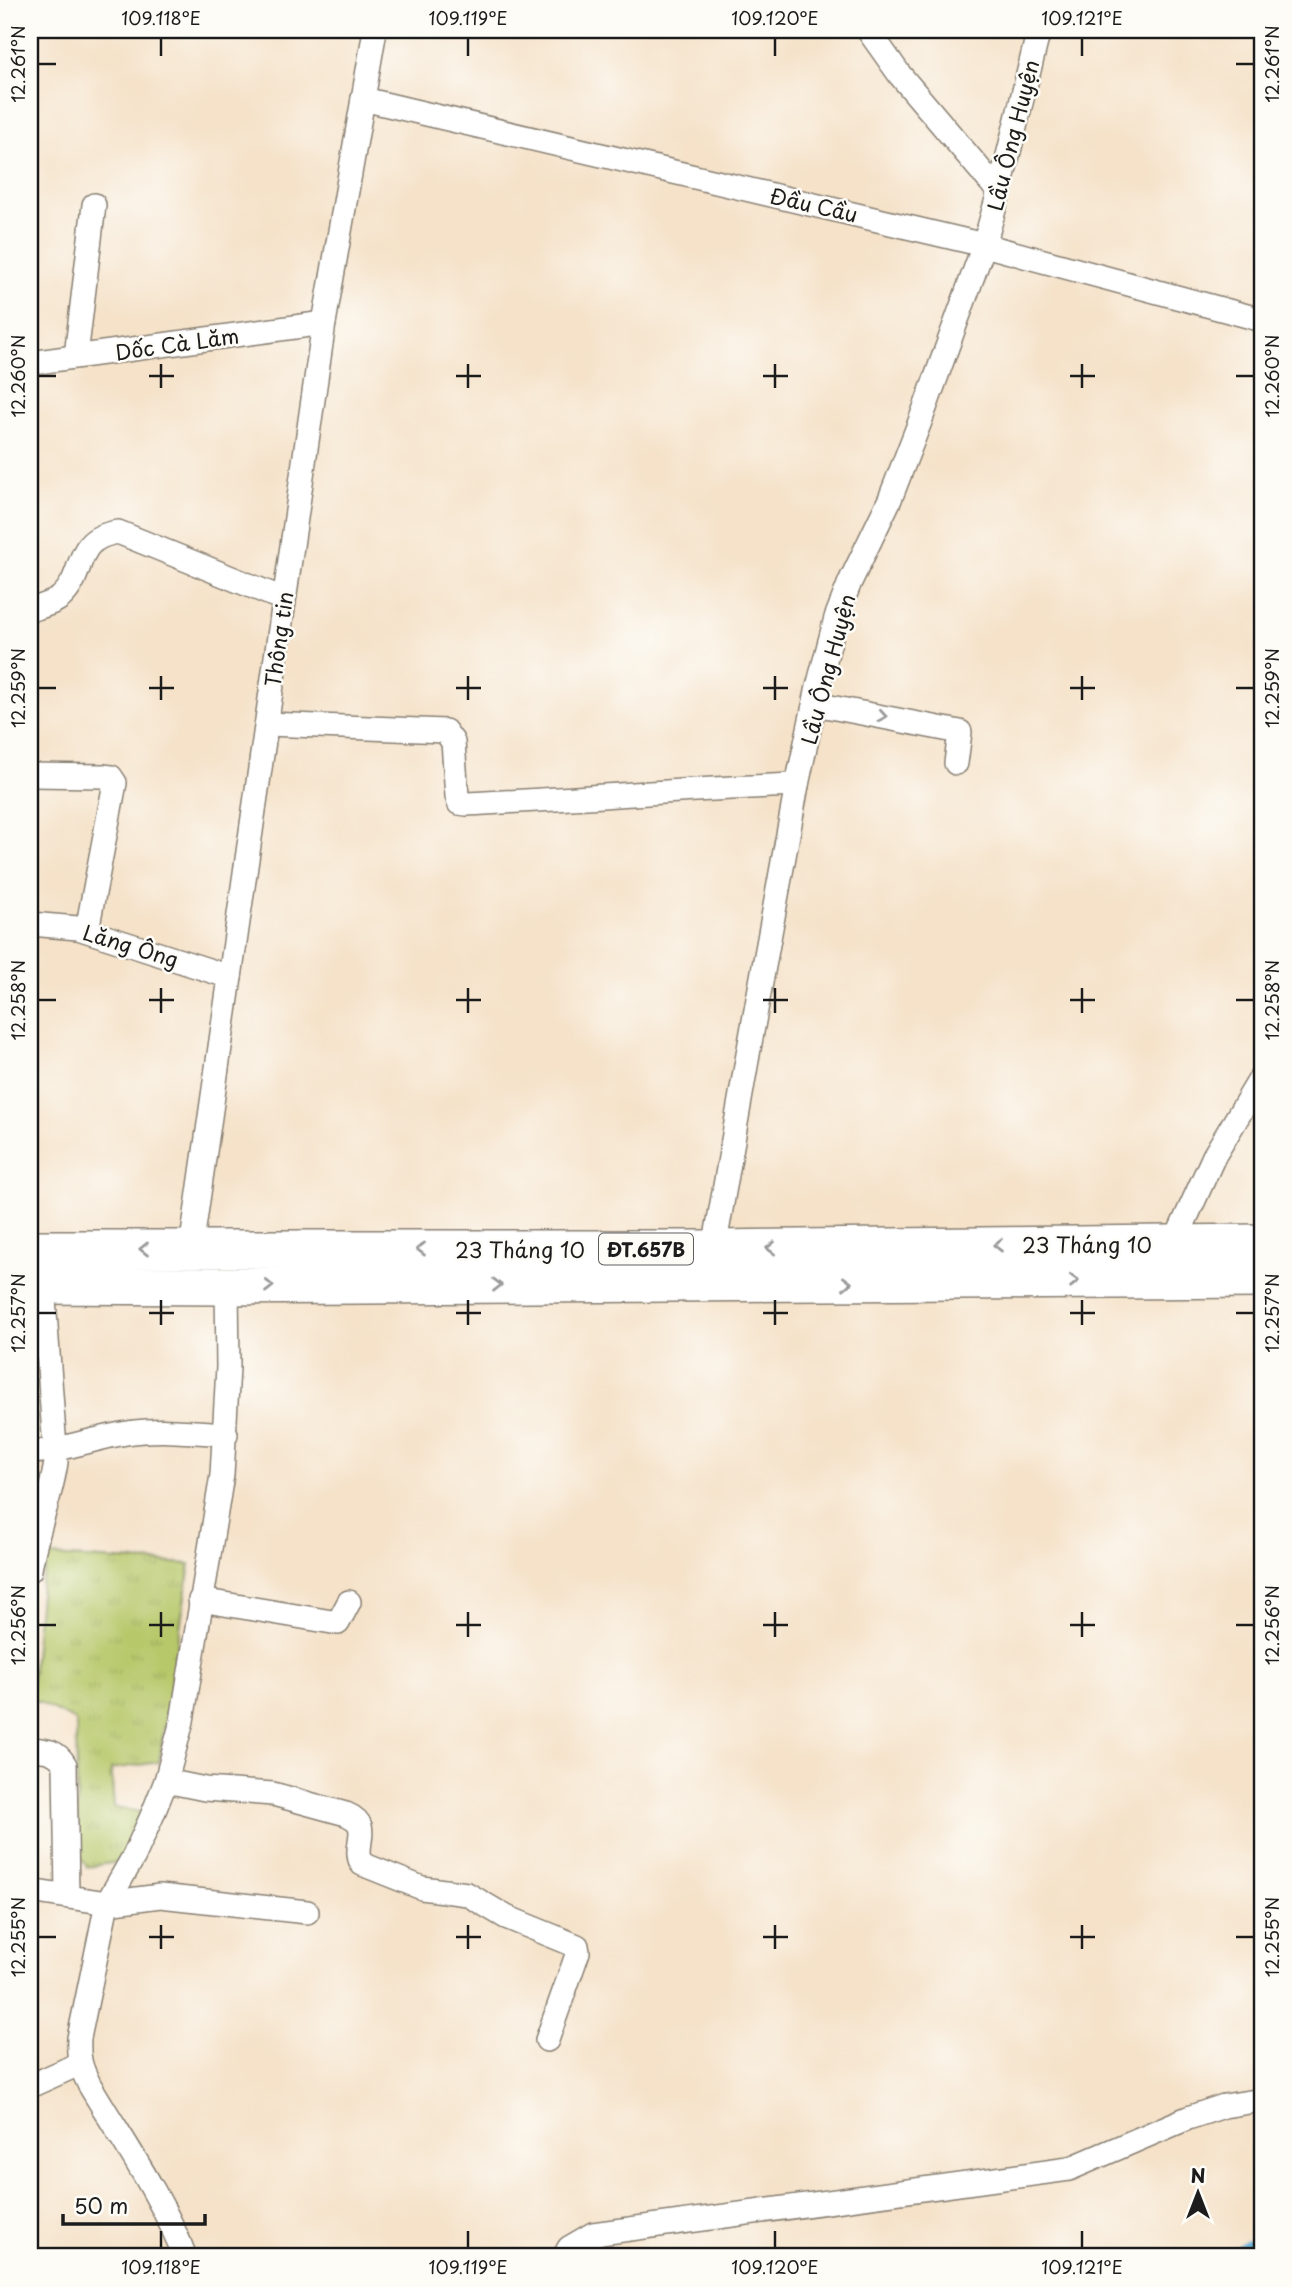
<svg xmlns="http://www.w3.org/2000/svg" width="1292" height="2287" font-family="'Playpen Sans',sans-serif">
<style>
.grass{fill:url(#grass-tufts);stroke:#6a7244;stroke-width:2}
.lines{fill:none;stroke-linecap:round;stroke-linejoin:round}
.river{stroke:#5caad5;stroke-width:33}
.street-casing{stroke:#887f72;stroke-width:26}
.primary-casing{stroke:#887f72;stroke-width:40}
.street{stroke:#fff;stroke-width:23}
.primary{stroke:#fff;stroke-width:37}
.oneway{stroke:#999}
.ticks{fill:none;stroke:#1c1c1c;stroke-width:2.5}
.labels{text-anchor:middle;dominant-baseline:central;stroke-width:5;stroke-linejoin:round;paint-order:stroke}
.shield{fill:#fdfcf7;stroke:#605f5e;stroke-width:2}
.shield-label{font-size:19px;font-weight:bold;fill:#1c1c1c}
.street-label{font-size:21px;fill:#1c1c1c;stroke:#fdfcf7}
.neatline{fill:none;stroke:#1c1c1c;stroke-width:2.5}
.ticks-label{font-size:18px;text-anchor:middle;fill:#1c1c1c}
</style>
<defs>
<pattern id="grass-tufts" width="24" height="20" patternUnits="userSpaceOnUse" patternTransform="scale(1.75)"><rect width="24" height="20" fill="#b7c86b"/><path d="M3 7l-1-3M5 7V3M7 7l1-3M15 17l-1-3M17 17v-4M19 17l1-3" fill="none" stroke="#9dab5c"/></pattern>
</defs>
<rect width="100%" height="100%" fill="#fdfcf7"/>
<filter id="ink" filterUnits="userSpaceOnUse"><feTurbulence type="fractalNoise" baseFrequency=".0143" numOctaves="2"/><feDisplacementMap in="SourceGraphic" scale="14" xChannelSelector="R" yChannelSelector="G"/><feConvolveMatrix kernelMatrix="1 2 1 2 8 2 1 2 1" color-interpolation-filters="sRGB"/></filter>
<filter id="wash" filterUnits="userSpaceOnUse"><feTurbulence type="fractalNoise" baseFrequency=".00686" numOctaves="4" result="noise"/><feDisplacementMap in="SourceGraphic" scale="28" xChannelSelector="R" yChannelSelector="G"/><feGaussianBlur stdDeviation="1.57" result="paint"/><feColorMatrix in="noise" values="0 0 0 0 0 0 0 0 0 0 0 0 0 0 0 0 0 1.4 0 .05"/><feComposite in="paint" operator="in"/></filter>
<g filter="url(#wash)">
<rect width="100%" height="100%" fill="#f5e2c9"/>
<path class="grass" d="M 48,1556 L 190,1564 L 159,1762 L 111,1769 L 114,1807 L 141,1812 L 124,1861 L 87,1867 L 78,1853 L 76,1721 L 30,1698 L 41,1584 Z"/>
<g class="lines">
<path class="river" d="M 1249,2257 L 1262,2251"/>
</g>
</g>
<g filter="url(#ink)">
<g class="lines">
<g class="street-casing">
<g id="street">
<path d="M 868,30 L 900,75 L 999,192"/>
<path d="M 363,99 L 984,245 L 1262,320"/>
<path d="M 76,356 L 94,205"/>
<path d="M 30,363 L 324,323"/>
<path d="M 30,610 C 39,607 52,604 60,598 C 88,574 70,539 118,532 L 283,599"/>
<path d="M 815,704 L 960,732 L 956,763"/>
<path d="M 267,724 L 445,731 L 453,742 L 457,796 L 459,803 L 466,804 C 576,799 687,789 797,785"/>
<path d="M 30,775 L 103,776 L 111,777 L 115,783 L 87,930"/>
<path d="M 30,924 L 78,928 L 230,977"/>
<path d="M 1174,1244 L 1214,1156 L 1262,1076"/>
<path d="M 191,1249 L 324,323 L 375,30"/>
<path d="M 714,1249 L 750,1043 L 797,785 L 818,687 L 836,618 L 850,582 L 890,499 L 921,419 L 984,245 L 999,192 L 1039,30"/>
<path d="M 30,1452 C 63,1451 94,1438 127,1433 C 160,1428 193,1432 226,1434"/>
<path d="M 30,1570 C 35,1533 51,1499 56,1462 L 43,1285"/>
<path d="M 200,1600 L 338,1623 L 349,1602"/>
<path d="M 30,1749 C 45,1750 57,1750 65,1765 L 67,1896"/>
<path d="M 166,1781 L 205,1789 L 273,1794 L 346,1814 C 375,1826 351,1845 362,1864 L 422,1888 L 467,1894 L 506,1917 L 577,1946 L 578,1952 L 547,2040"/>
<path d="M 30,1891 L 107,1903 L 160,1896 L 307,1912"/>
<path d="M 30,2086 L 79,2064"/>
<path d="M 185,2257 C 162,2196 122,2140 89,2084 C 80,2066 78,2058 79,2038 L 107,1903 L 134,1856 L 152,1816 L 166,1781 L 182,1721 L 222,1475 L 228,1367 L 227,1286"/>
<path d="M 564,2257 L 569,2248 L 593,2234 L 1069,2169 L 1188,2118 L 1224,2106 L 1262,2100"/>
</g>
</g>
<g class="primary-casing">
<g id="primary">
<path d="M 30,1249 L 714,1249 L 1262,1243"/>
<path d="M 30,1285 L 227,1286 L 1262,1279"/>
</g>
</g>
<use href="#street" class="street"/>
<use href="#primary" class="primary"/>
</g>
<defs><path id="oneway-chevron" d="M-2-3.5L2.5 0L-2 3.5" fill="none" stroke-width="1.6" stroke-linecap="round" stroke-linejoin="round" transform="scale(1.75)"/></defs>
<g class="oneway">
<use href="#oneway-chevron" transform="translate(882 716) rotate(10)"/>
<use href="#oneway-chevron" transform="translate(998 1245) rotate(180)"/>
<use href="#oneway-chevron" transform="translate(771 1248) rotate(179)"/>
<use href="#oneway-chevron" transform="translate(144 1249) rotate(-180)"/>
<use href="#oneway-chevron" transform="translate(421 1249) rotate(180)"/>
<use href="#oneway-chevron" transform="translate(1074 1281) rotate(-1)"/>
<use href="#oneway-chevron" transform="translate(847 1283) rotate(-1)"/>
<use href="#oneway-chevron" transform="translate(497 1285)"/>
<use href="#oneway-chevron" transform="translate(269 1286)"/>
</g>
</g>
<path class="ticks" d="M 161,38 L 161,56M 468,38 L 468,56M 775,38 L 775,56M 1082,38 L 1082,56M 38,64 L 56,64M 1236,64 L 1254,64M 161,364 L 161,388M 468,364 L 468,388M 775,364 L 775,388M 1082,364 L 1082,388M 38,376 L 56,376M 149,376 L 174,376M 456,376 L 481,376M 763,376 L 788,376M 1070,376 L 1095,376M 1236,376 L 1254,376M 161,676 L 161,700M 468,676 L 468,700M 775,676 L 775,700M 1082,676 L 1082,700M 38,688 L 56,688M 149,688 L 174,688M 456,688 L 481,688M 763,688 L 788,688M 1070,688 L 1095,688M 1236,688 L 1254,688M 161,988 L 161,1013M 468,988 L 468,1013M 775,988 L 775,1013M 1082,988 L 1082,1013M 38,1000 L 56,1000M 149,1000 L 174,1000M 456,1000 L 481,1000M 763,1000 L 788,1000M 1070,1000 L 1095,1000M 1236,1000 L 1254,1000M 161,1300 L 161,1325M 468,1300 L 468,1325M 775,1300 L 775,1325M 1082,1300 L 1082,1325M 38,1313 L 56,1313M 149,1313 L 174,1313M 456,1313 L 481,1313M 763,1313 L 788,1313M 1070,1313 L 1095,1313M 1236,1313 L 1254,1313M 161,1612 L 161,1637M 468,1612 L 468,1637M 775,1612 L 775,1637M 1082,1612 L 1082,1637M 38,1625 L 56,1625M 149,1625 L 174,1625M 456,1625 L 481,1625M 763,1625 L 788,1625M 1070,1625 L 1095,1625M 1236,1625 L 1254,1625M 161,1925 L 161,1949M 468,1925 L 468,1949M 775,1925 L 775,1949M 1082,1925 L 1082,1949M 38,1937 L 56,1937M 149,1937 L 174,1937M 456,1937 L 481,1937M 763,1937 L 788,1937M 1070,1937 L 1095,1937M 1236,1937 L 1254,1937M 161,2231 L 161,2248M 468,2231 L 468,2248M 775,2231 L 775,2248M 1082,2231 L 1082,2248"/>
<g class="labels">
<rect class="shield" x="599" y="1233.5" width="94" height="31" rx="5"/>
<g class="shield-label">
<text x="646" y="1249">ĐT.657B</text>
</g>
<g class="street-label">
<text transform="translate(1012 135) rotate(-76)">Lầu Ông Huyện</text>
<text transform="translate(814 204) rotate(13)">Đầu Cầu</text>
<text transform="translate(177 343) rotate(-8)">Dốc Cà Lăm</text>
<text transform="translate(278 639) rotate(-82)">Thông tin</text>
<text transform="translate(827 669) rotate(-75)">Lầu Ông Huyện</text>
<text transform="translate(131 945) rotate(17)">Lăng Ông</text>
<text x="1087" y="1244">23 Tháng 10</text>
<text x="520" y="1249">23 Tháng 10</text>
</g>
</g>
<rect width="1292" height="2287" fill="none" stroke="#fdfcf7" stroke-width="77"/>
<g transform="translate(1198 2193)" stroke="#fdfcf7" stroke-width="5" paint-order="stroke">
<path d="M0-5L12 26L0 18L-12 26Z" fill="#1c1c1c"/>
<text y="-10" font-size="19" font-weight="bold" text-anchor="middle" fill="#1c1c1c">N</text>
</g>
<path d="M63 2214v10h142v-10" fill="none" stroke="#1c1c1c" stroke-width="3.5"/>
<text x="74" y="2214" font-size="21" fill="#1c1c1c" stroke="#fdfcf7" stroke-width="5" paint-order="stroke">50 m</text>
<rect x="38" y="38" width="1216" height="2210" class="neatline"/>
<g class="ticks-label">
<text x="161" y="25">109.118°E</text>
<text x="468" y="25">109.119°E</text>
<text x="775" y="25">109.120°E</text>
<text x="1082" y="25">109.121°E</text>
<text transform="translate(19 64) rotate(-90)" y="6">12.261°N</text>
<text transform="translate(1273 64) rotate(-90)" y="6">12.261°N</text>
<text transform="translate(19 376) rotate(-90)" y="6">12.260°N</text>
<text transform="translate(1273 376) rotate(-90)" y="6">12.260°N</text>
<text transform="translate(19 688) rotate(-90)" y="6">12.259°N</text>
<text transform="translate(1273 688) rotate(-90)" y="6">12.259°N</text>
<text transform="translate(19 1000) rotate(-90)" y="6">12.258°N</text>
<text transform="translate(1273 1000) rotate(-90)" y="6">12.258°N</text>
<text transform="translate(19 1313) rotate(-90)" y="6">12.257°N</text>
<text transform="translate(1273 1313) rotate(-90)" y="6">12.257°N</text>
<text transform="translate(19 1625) rotate(-90)" y="6">12.256°N</text>
<text transform="translate(1273 1625) rotate(-90)" y="6">12.256°N</text>
<text transform="translate(19 1937) rotate(-90)" y="6">12.255°N</text>
<text transform="translate(1273 1937) rotate(-90)" y="6">12.255°N</text>
<text x="161" y="2274">109.118°E</text>
<text x="468" y="2274">109.119°E</text>
<text x="775" y="2274">109.120°E</text>
<text x="1082" y="2274">109.121°E</text>
</g>
</svg>
